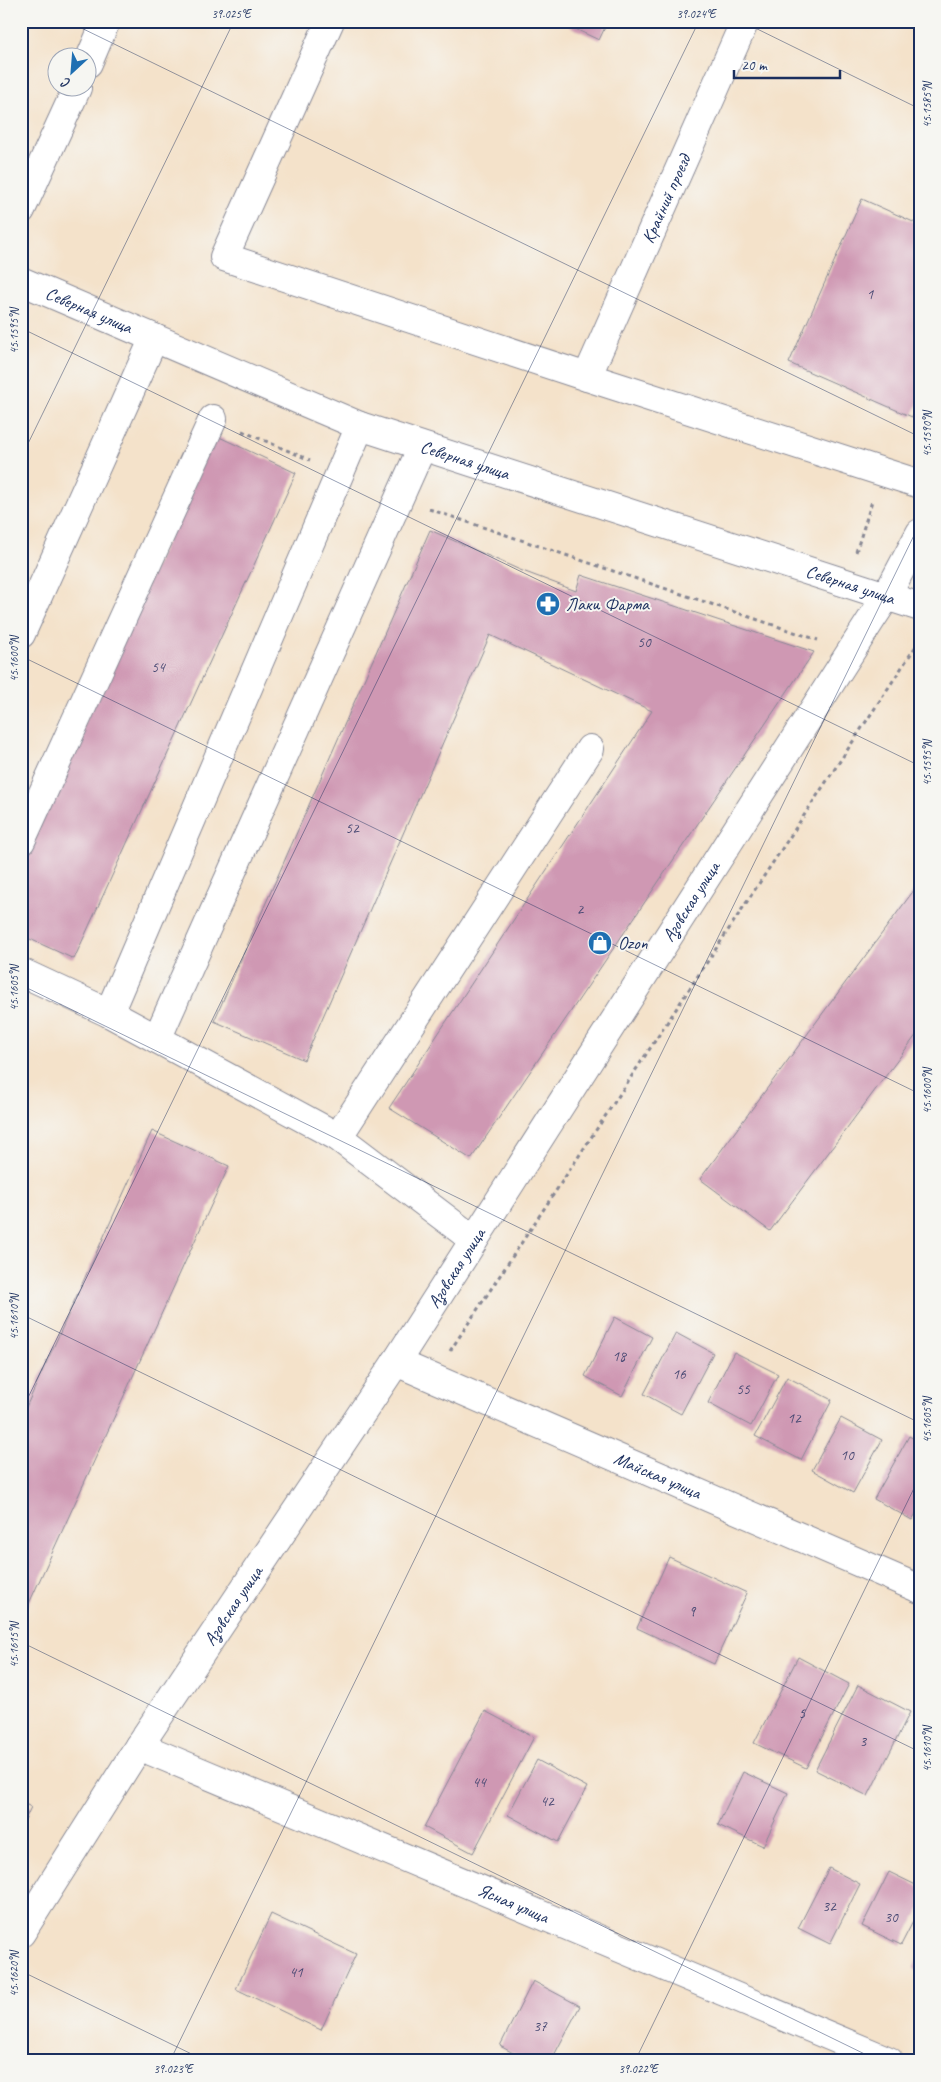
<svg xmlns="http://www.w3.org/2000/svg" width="941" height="2082" font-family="Caveat,sans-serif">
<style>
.building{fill:#cf98b3}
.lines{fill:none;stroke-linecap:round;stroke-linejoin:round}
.minor-casing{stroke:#888894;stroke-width:30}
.path{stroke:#888894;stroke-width:3;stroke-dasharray:4 4;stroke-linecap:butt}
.minor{stroke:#fff;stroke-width:28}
.ticks{fill:none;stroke:#1b2f5e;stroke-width:1;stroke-opacity:0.45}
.labels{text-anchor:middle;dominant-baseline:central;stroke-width:4;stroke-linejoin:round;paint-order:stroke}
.number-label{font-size:15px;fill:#484973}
.street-label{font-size:18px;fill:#1b2f5e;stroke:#f6f6f2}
.poi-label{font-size:18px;fill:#1b2f5e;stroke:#f6f6f2;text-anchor:start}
.neatline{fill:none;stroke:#1b2f5e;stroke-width:2}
.ticks-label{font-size:12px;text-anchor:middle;fill:#1b2f5e}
</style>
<rect width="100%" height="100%" fill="#f6f6f2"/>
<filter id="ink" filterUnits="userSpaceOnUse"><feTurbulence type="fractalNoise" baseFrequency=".02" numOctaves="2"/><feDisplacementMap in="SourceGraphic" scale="10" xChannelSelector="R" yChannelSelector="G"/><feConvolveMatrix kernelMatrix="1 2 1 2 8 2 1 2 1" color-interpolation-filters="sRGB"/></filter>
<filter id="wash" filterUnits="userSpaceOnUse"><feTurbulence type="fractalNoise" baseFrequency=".0096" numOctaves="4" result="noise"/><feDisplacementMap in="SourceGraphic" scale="20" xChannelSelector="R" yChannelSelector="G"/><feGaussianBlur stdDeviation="1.12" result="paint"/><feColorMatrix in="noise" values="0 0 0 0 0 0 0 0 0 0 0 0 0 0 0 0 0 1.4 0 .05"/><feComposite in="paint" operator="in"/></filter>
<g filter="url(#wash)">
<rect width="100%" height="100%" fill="#f4e2ca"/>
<g id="blocks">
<g class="building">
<path d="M 558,21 L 608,21 L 599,40 Z"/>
<path d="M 862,199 L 920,225 L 920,399 L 912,417 L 789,363 Z"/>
<path d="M 215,435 L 296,473 L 74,959 L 21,935 L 21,861 Z"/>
<path d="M 430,530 L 520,570 L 576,591 L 581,575 L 814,652 L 471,1159 L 389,1108 L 652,711 L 490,635 L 304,1060 L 214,1021 Z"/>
<path d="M 920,882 L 920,1030 L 770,1231 L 700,1179 Z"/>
<path d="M 21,1071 L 27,1074 L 21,1086 Z"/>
<path d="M 152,1131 L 229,1166 L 21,1621 L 21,1418 Z"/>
<path d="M 615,1317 L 652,1337 L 622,1396 L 585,1376 Z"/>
<path d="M 676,1333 L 713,1353 L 681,1414 L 644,1394 Z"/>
<path d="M 734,1352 L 778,1374 L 751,1426 L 708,1403 Z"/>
<path d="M 787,1377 L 832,1400 L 801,1460 L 755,1436 Z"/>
<path d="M 841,1418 L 882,1440 L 853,1493 L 812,1470 Z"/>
<path d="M 909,1436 L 920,1442 L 920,1507 L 912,1520 L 874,1499 Z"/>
<path d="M 669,1557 L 747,1593 L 714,1664 L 637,1628 Z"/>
<path d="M 798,1657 L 849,1684 L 806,1768 L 754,1743 Z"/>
<path d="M 858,1685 L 910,1712 L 868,1796 L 815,1770 Z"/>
<path d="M 485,1711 L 534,1737 L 473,1853 L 424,1827 Z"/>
<path d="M 537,1760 L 587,1787 L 558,1842 L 508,1815 Z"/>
<path d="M 743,1772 L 788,1793 L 763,1846 L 718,1825 Z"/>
<path d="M 21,1802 L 31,1807 L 21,1828 Z"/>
<path d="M 829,1868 L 860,1884 L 830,1944 L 798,1928 Z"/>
<path d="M 889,1872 L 920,1887 L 920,1908 L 901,1945 L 862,1926 Z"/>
<path d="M 271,1914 L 356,1954 L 321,2030 L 236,1989 Z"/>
<path d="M 920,1954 L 920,1972 L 913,1969 Z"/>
<path d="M 533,1981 L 580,2006 L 551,2061 L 528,2061 L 500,2046 Z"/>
</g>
</g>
</g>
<g filter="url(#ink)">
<use href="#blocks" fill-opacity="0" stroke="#888894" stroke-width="1"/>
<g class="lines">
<g class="minor-casing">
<g id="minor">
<path d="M 330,21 L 224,257 L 587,377 L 920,484"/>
<path d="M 88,63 L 106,21"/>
<path d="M 21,210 L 77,88"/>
<path id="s1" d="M 21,281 L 360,426 L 920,607"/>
<path id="s2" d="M 587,377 L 745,21"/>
<path d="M 21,634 L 154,338"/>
<path d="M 21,841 L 213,419"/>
<path d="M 21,972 L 109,1013 L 360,426"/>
<path d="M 109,1013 L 338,1137 L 474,1240"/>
<path d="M 157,1039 L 422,447"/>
<path d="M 338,1137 L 590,749"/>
<path id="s3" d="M 396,1362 L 920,1589"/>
<path id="s4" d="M 139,1746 L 889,2061"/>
<path id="s5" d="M 21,1933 L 139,1746 L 396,1362 L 871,620 L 886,597 L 920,533"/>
</g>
</g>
<g class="path">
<path d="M 242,431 L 310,460"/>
<path d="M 429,509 L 818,640"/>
<path d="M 856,552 L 872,501"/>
<path d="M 450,1351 L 916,646 L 919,638"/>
</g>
<use href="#minor" class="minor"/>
</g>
</g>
<path class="ticks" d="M 67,21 L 920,437M 741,21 L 920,109M 21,328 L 920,766M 21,458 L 234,21M 21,656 L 920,1094M 21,985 L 920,1423M 21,1314 L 920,1752M 21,1412 L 699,21M 21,1642 L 879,2061M 21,1971 L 206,2061M 170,2061 L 920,523M 635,2061 L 920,1476"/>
<defs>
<g id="pharmacy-disc" transform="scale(1.25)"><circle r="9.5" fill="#1f6fb2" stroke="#f6f6f2"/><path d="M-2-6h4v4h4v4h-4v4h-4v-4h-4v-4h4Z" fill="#fff"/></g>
<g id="shop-disc" transform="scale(1.25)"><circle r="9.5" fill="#1f6fb2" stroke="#f6f6f2"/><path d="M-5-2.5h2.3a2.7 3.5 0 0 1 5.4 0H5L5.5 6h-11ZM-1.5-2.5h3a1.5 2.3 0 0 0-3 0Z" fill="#fff"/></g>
</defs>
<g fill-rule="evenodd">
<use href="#pharmacy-disc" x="548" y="604"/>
<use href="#shop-disc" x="600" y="943"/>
</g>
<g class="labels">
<g class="number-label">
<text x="870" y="294">1</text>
<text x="644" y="642">50</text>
<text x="158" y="667">54</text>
<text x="352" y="828">52</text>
<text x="580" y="909">2</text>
<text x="619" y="1356">18</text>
<text x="679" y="1374">16</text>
<text x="743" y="1389">55</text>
<text x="794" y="1418">12</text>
<text x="847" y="1455">10</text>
<text x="692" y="1611">9</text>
<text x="802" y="1713">5</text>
<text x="863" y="1741">3</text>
<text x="479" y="1782">44</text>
<text x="547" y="1801">42</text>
<text x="829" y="1906">32</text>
<text x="891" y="1917">30</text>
<text x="296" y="1972">41</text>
<text x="540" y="2026">37</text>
</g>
<g class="street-label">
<text stroke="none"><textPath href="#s2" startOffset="195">Крайний проезд</textPath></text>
<text stroke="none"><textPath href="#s1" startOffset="74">Северная улица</textPath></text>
<text stroke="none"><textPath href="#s1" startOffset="479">Северная улица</textPath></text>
<text stroke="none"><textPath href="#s1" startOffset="884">Северная улица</textPath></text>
<text stroke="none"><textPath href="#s5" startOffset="1230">Азовская улица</textPath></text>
<text stroke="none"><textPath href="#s5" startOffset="795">Азовская улица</textPath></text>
<text stroke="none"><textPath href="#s3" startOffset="285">Майская улица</textPath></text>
<text stroke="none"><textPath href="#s5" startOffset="390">Азовская улица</textPath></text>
<text stroke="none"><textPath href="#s4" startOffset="406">Ясная улица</textPath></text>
</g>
<g class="poi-label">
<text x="566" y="604">Лаки Фарма</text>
<text x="618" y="943">Ozon</text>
</g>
</g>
<rect width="941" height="2082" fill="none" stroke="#f6f6f2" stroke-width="55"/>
<g transform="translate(72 72) rotate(206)"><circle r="24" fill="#f6f6f2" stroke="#9ea6b7"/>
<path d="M0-4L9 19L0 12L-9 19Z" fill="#1f6fb2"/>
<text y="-8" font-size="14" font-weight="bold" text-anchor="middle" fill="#1b2f5e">С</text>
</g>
<path d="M734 70v8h106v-8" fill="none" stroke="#1b2f5e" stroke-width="2.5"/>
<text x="741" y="70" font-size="15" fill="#1b2f5e" stroke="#f6f6f2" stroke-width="4" paint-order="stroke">20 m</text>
<rect x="28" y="28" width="886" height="2026" class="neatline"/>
<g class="ticks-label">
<text x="231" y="18">39.025°E</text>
<text x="696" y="18">39.024°E</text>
<text transform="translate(927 105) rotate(-90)" y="4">45.1585°N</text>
<text transform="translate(14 331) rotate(-90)" y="4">45.1595°N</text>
<text transform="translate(927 434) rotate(-90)" y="4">45.1590°N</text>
<text transform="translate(14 659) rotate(-90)" y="4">45.1600°N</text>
<text transform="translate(927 763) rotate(-90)" y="4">45.1595°N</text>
<text transform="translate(14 988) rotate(-90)" y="4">45.1605°N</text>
<text transform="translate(927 1091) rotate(-90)" y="4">45.1600°N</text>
<text transform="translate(14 1317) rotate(-90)" y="4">45.1610°N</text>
<text transform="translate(927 1420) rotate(-90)" y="4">45.1605°N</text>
<text transform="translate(14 1645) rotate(-90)" y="4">45.1615°N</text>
<text transform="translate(927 1749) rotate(-90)" y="4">45.1610°N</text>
<text transform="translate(14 1974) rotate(-90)" y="4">45.1620°N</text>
<text x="173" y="2073">39.023°E</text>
<text x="638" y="2073">39.022°E</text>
</g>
</svg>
